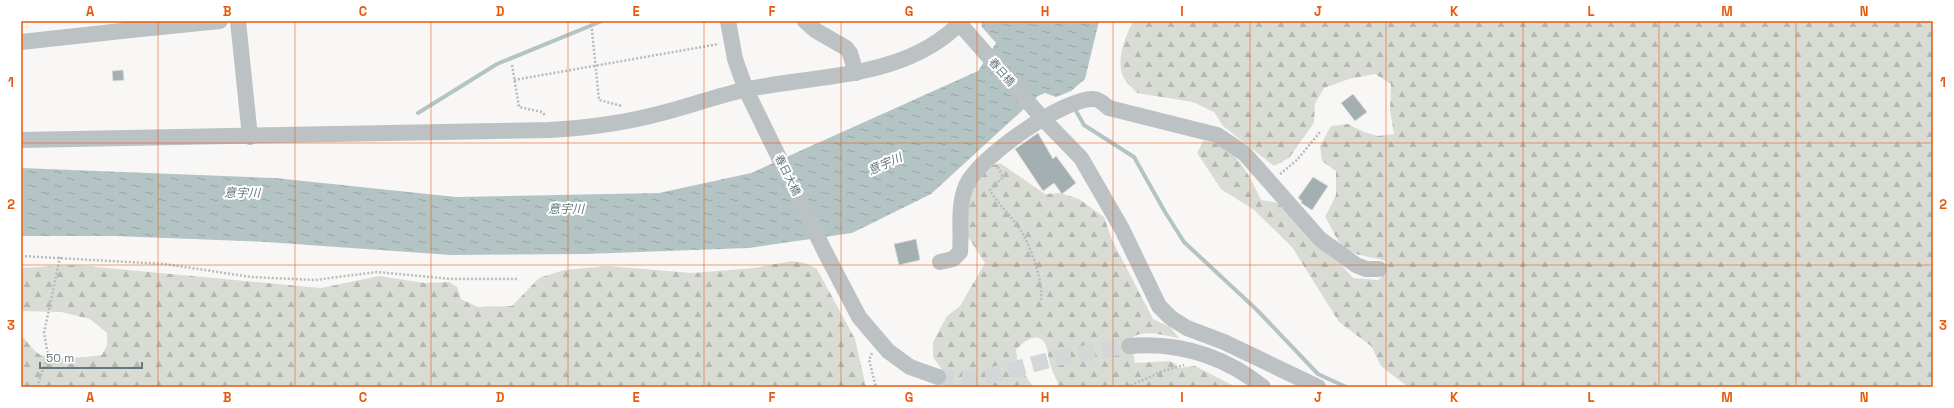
<svg xmlns="http://www.w3.org/2000/svg" width="1954" height="408" font-family="'Space Grotesk','Noto Sans JP',sans-serif">
<style>
.forest{fill:url(#forest-firs)}
.water{fill:url(#water-ripples)}
.lines{fill:none;stroke-linecap:round;stroke-linejoin:round}
.stream{stroke:#b4c4c4;stroke-width:4}
.building{fill:#a4afb2;stroke:#d9d9d8}
.minor-tunnel{stroke:#d3d7d7;stroke-width:16;stroke-dasharray:16 8;stroke-linecap:butt}
.path{stroke:#b7bbbd;stroke-width:2.5;stroke-dasharray:2 2;stroke-linecap:butt}
.minor{stroke:#bcc2c4;stroke-width:16}
.grid{fill:none;stroke:#e8590c;stroke-width:1;stroke-opacity:0.55}
.labels{text-anchor:middle;dominant-baseline:central;stroke-width:4;stroke-linejoin:round;paint-order:stroke}
.street-label{font-size:11px;fill:#65787e;stroke:#fff}
.water-label{font-size:12px;font-style:italic;fill:#607778;stroke:#fff}
.neatline{fill:none;stroke:#e8590c;stroke-width:1.5}
.grid-label{font-size:13px;text-anchor:middle;font-weight:bold;fill:#e8590c}
</style>
<defs>
<pattern id="forest-firs" width="22" height="20" patternUnits="userSpaceOnUse"><rect width="22" height="20" fill="#d9dcd5"/><path d="M5 1l3.5 6h-7zM16 11l3.5 6h-7z" fill="#b4b7b2"/></pattern>
<pattern id="water-ripples" width="26" height="14" patternUnits="userSpaceOnUse"><rect width="26" height="14" fill="#b4c4c4"/><path d="M2 4q2-2 4 0t4 0M15 11q2-2 4 0t4 0" fill="none" stroke="#96a4a4"/></pattern>
</defs>
<rect width="100%" height="100%" fill="#f8f7f5"/>
<g class="forest">
<path d="M 1134,21 L 1933,21 L 1933,387 L 1408,387 L 1381,366 L 1371,346 L 1339,322 L 1292,247 L 1254,210 L 1221,189 L 1197,153 L 1203,141 C 1235,144 1249,174 1261,200 L 1279,203 L 1319,247 L 1340,263 L 1353,278 L 1378,280 L 1386,273 L 1385,261 C 1372,256 1349,256 1341,245 C 1335,237 1331,226 1325,217 L 1336,195 L 1336,171 L 1322,161 L 1320,146 L 1331,126 L 1348,124 L 1364,132 L 1378,136 L 1394,134 L 1390,110 L 1391,84 L 1375,74 L 1349,79 L 1324,88 L 1315,104 L 1314,123 L 1289,158 L 1274,166 L 1223,126 L 1214,112 L 1193,102 L 1137,93 C 1133,88 1125,82 1123,76 C 1116,61 1125,34 1134,21 Z"/>
<path d="M 1000,163 L 1045,194 L 1060,193 L 1079,199 L 1104,217 L 1112,240 L 1153,319 L 1170,327 L 1179,338 C 1165,336 1142,328 1131,339 L 1135,363 L 1169,361 L 1176,364 L 1178,368 L 1195,366 L 1236,387 L 1059,387 C 1057,379 1052,372 1050,364 C 1048,357 1048,348 1044,342 C 1036,331 1022,343 1016,350 L 1018,364 L 1033,387 L 954,387 L 933,357 L 933,342 L 947,316 L 960,306 L 985,263 L 965,232 L 965,201 L 981,169 Z"/>
<path d="M 792,261 L 805,263 L 817,269 L 855,339 L 866,387 L 21,387 L 21,338 L 24,338 C 28,343 33,350 39,354 C 55,361 85,357 102,355 L 107,345 L 107,333 L 90,319 L 61,312 L 21,311 L 21,268 L 75,265 L 321,288 L 379,276 L 425,283 L 449,282 L 457,287 L 461,299 L 478,307 L 512,306 L 539,278 L 564,270 L 608,266 L 692,273 L 754,268 Z"/>
</g>
<path class="water" d="M 981,21 L 1099,21 L 1085,79 L 1071,91 L 1056,97 L 1045,93 L 1038,96 L 931,194 L 852,233 L 749,248 L 585,254 L 451,255 L 266,242 L 115,236 L 21,236 L 21,168 L 275,178 L 456,197 L 659,193 L 751,173 L 978,71 L 996,43 L 982,27 Z"/>
<g class="lines">
<g class="stream">
<path d="M 1076,111 L 1084,125 L 1134,157 L 1165,212 L 1184,242 L 1257,310 L 1318,374 L 1346,387"/>
<path d="M 418,113 L 497,64 L 602,21"/>
</g>
</g>
<g class="building">
<path d="M 123,70 L 124,80 L 113,81 L 112,71 Z"/>
<path d="M 1353,94 L 1367,112 L 1355,121 L 1341,103 Z"/>
<path d="M 1038,133 L 1053,159 L 1056,156 L 1076,183 L 1062,194 L 1054,183 L 1043,191 L 1015,149 Z"/>
<path d="M 1313,177 L 1328,186 L 1312,210 L 1301,203 L 1302,201 L 1298,198 Z"/>
<path d="M 916,239 L 920,260 L 899,265 L 894,244 Z"/>
</g>
<g class="lines">
<path class="minor-tunnel" d="M 938,377 L 977,379 L 1061,357 L 1129,346"/>
<g class="path">
<path d="M 591,21 L 599,100 L 622,106"/>
<path d="M 512,65 L 519,107 L 542,112 L 546,116"/>
<path d="M 514,80 L 719,44"/>
<path d="M 998,167 L 1003,177 L 990,190 L 992,194 C 1002,208 1016,221 1024,236 C 1033,254 1043,281 1041,301"/>
<path d="M 1280,174 L 1297,160 L 1320,132"/>
<path d="M 21,256 L 165,264 L 251,277 L 315,280 L 377,272 L 451,279 L 517,279"/>
<path d="M 872,353 L 869,360 L 876,387"/>
<path d="M 37,387 L 48,355 L 44,333 L 60,257"/>
<path d="M 1127,387 L 1163,371 L 1184,365"/>
</g>
<g class="minor">
<path d="M 130,21 L 131,30 L 220,21"/>
<path d="M 238,21 L 250,137"/>
<path d="M 728,21 L 735,59 L 746,90 L 825,252 L 859,317 L 888,351 L 910,367 L 938,377"/>
<path d="M 805,21 L 815,30 L 846,48 L 850,53 L 856,73"/>
<path d="M 960,24 L 1043,119 L 1081,158 L 1122,229 L 1159,306 L 1171,318 L 1187,328 L 1224,342 L 1318,387"/>
<path d="M 21,42 L 131,30"/>
<path d="M 21,140 L 549,130 C 587,128 625,123 662,113 C 690,106 716,96 744,90 C 817,74 906,80 962,21"/>
<path d="M 940,262 L 953,259 L 960,252 C 962,229 957,208 966,186 C 977,158 1065,97 1094,99 C 1099,99 1105,105 1109,108 L 1217,135 L 1244,153 L 1320,239 L 1356,265 L 1366,269 L 1379,269"/>
<path d="M 1129,346 C 1179,342 1224,356 1263,387"/>
</g>
</g>
<path class="grid" d="M 158,21 L 158,387M 295,21 L 295,387M 431,21 L 431,387M 568,21 L 568,387M 704,21 L 704,387M 841,21 L 841,387M 977,21 L 977,387M 1113,21 L 1113,387M 1250,21 L 1250,387M 1386,21 L 1386,387M 1523,21 L 1523,387M 1659,21 L 1659,387M 1796,21 L 1796,387M 21,143 L 1933,143M 21,265 L 1933,265"/>
<g class="labels">
<g class="street-label">
<text transform="translate(1002 72) rotate(49)">春日橋</text>
<text transform="translate(788 175) rotate(64)">春日大橋</text>
</g>
<g class="water-label">
<text transform="translate(885 164) rotate(-24)">意宇川</text>
<text transform="translate(242 193) rotate(1)">意宇川</text>
<text x="566" y="209">意宇川</text>
</g>
</g>
<rect width="1954" height="408" fill="none" stroke="#ffffff" stroke-width="44"/>
<path d="M40 362v6h102v-6" fill="none" stroke="#65787e" stroke-width="2"/>
<text x="46" y="362" font-size="12" fill="#65787e" stroke="#ffffff" stroke-width="3" paint-order="stroke">50 m</text>
<rect x="22" y="22" width="1910" height="364" class="neatline"/>
<g class="grid-label">
<text x="90" y="16">A</text>
<text x="227" y="16">B</text>
<text x="363" y="16">C</text>
<text x="500" y="16">D</text>
<text x="636" y="16">E</text>
<text x="772" y="16">F</text>
<text x="909" y="16">G</text>
<text x="1045" y="16">H</text>
<text x="1182" y="16">I</text>
<text x="1318" y="16">J</text>
<text x="1454" y="16">K</text>
<text x="1591" y="16">L</text>
<text x="1727" y="16">M</text>
<text x="1864" y="16">N</text>
<text x="11" y="87">1</text>
<text x="1943" y="87">1</text>
<text x="11" y="209">2</text>
<text x="1943" y="209">2</text>
<text x="11" y="330">3</text>
<text x="1943" y="330">3</text>
<text x="90" y="402">A</text>
<text x="227" y="402">B</text>
<text x="363" y="402">C</text>
<text x="500" y="402">D</text>
<text x="636" y="402">E</text>
<text x="772" y="402">F</text>
<text x="909" y="402">G</text>
<text x="1045" y="402">H</text>
<text x="1182" y="402">I</text>
<text x="1318" y="402">J</text>
<text x="1454" y="402">K</text>
<text x="1591" y="402">L</text>
<text x="1727" y="402">M</text>
<text x="1864" y="402">N</text>
</g>
</svg>
